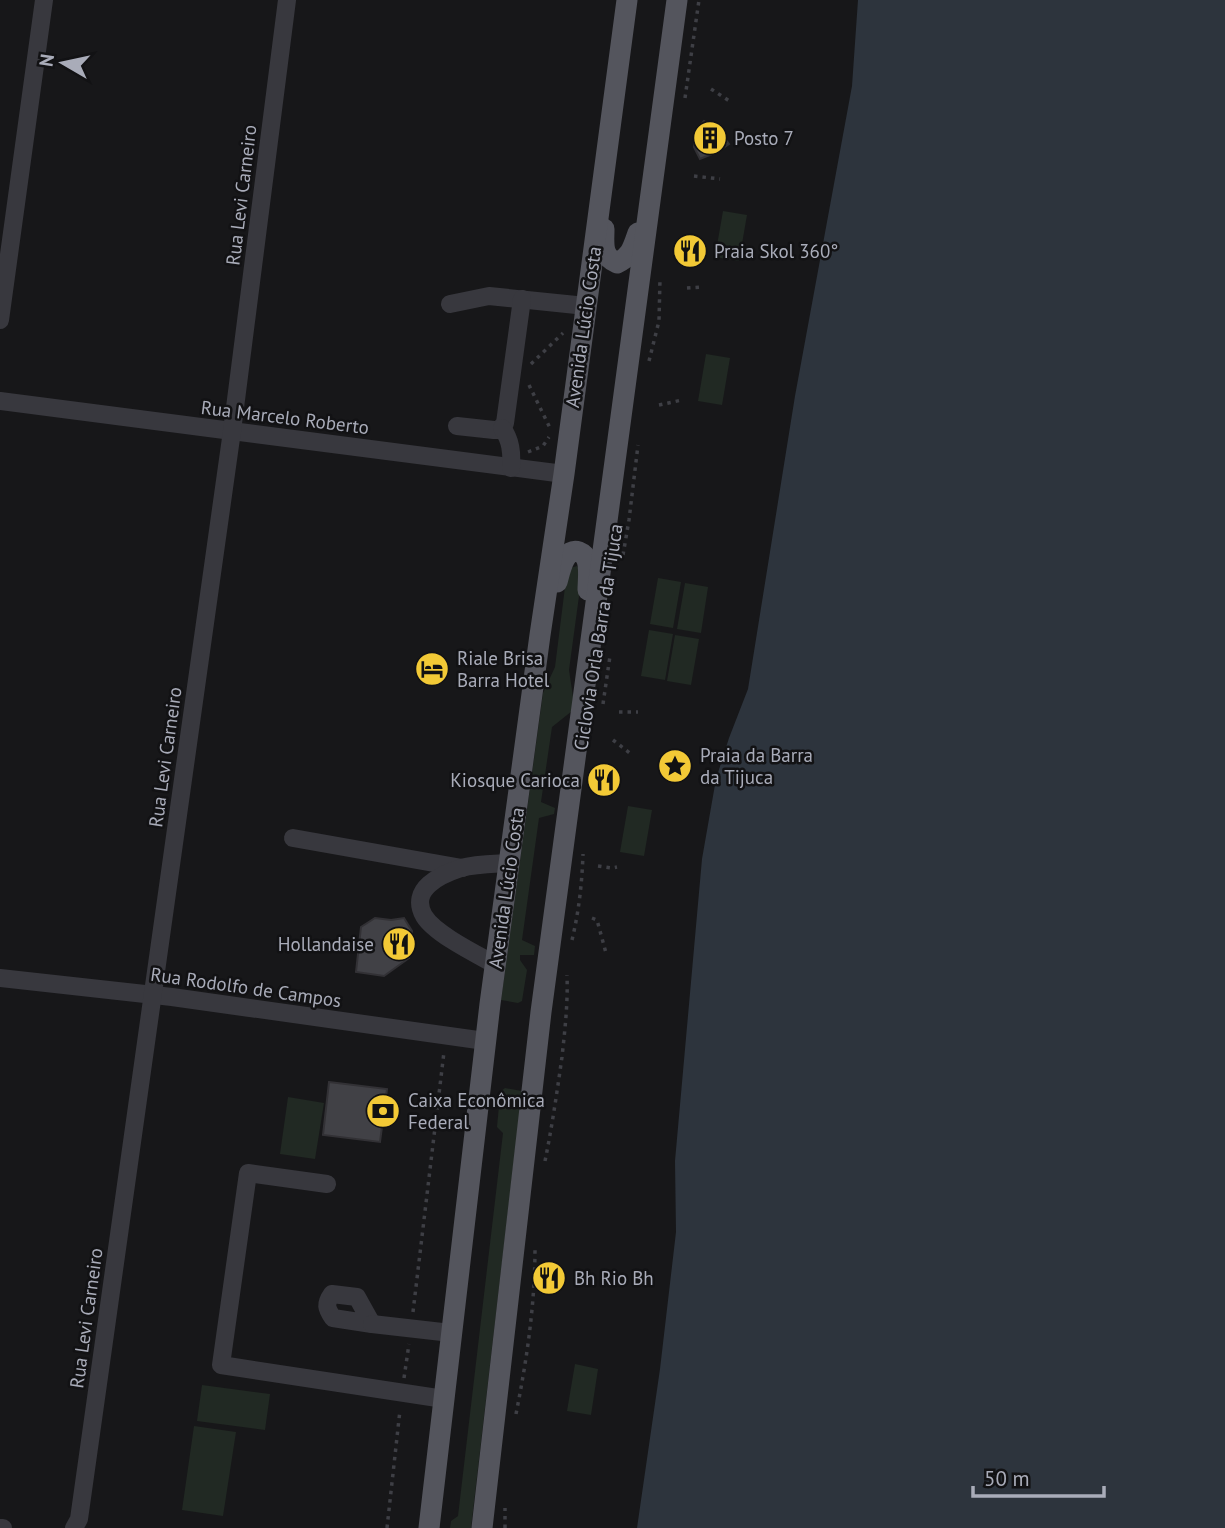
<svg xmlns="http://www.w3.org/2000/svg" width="1225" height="1528" font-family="'PT Sans',sans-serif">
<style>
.green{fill:#212923}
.water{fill:#2d343d}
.building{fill:#414146;stroke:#323135;stroke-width:2}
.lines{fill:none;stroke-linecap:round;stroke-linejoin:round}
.path{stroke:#3e3f45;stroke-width:3.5;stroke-dasharray:3.5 5;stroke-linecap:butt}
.minor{stroke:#38383e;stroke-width:18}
.major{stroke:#54555d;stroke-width:21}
.labels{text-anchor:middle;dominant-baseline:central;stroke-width:5;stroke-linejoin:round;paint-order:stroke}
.poi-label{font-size:19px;fill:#a9acb9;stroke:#121214;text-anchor:start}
.street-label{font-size:19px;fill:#a9acb9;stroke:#121214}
</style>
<rect width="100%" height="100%" fill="#171719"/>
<g class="green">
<path d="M 723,211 L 747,215 L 739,261 L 715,257 Z"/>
<path d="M 706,354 L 730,358 L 722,405 L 698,401 Z"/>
<path d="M 577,566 L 582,574 L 569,670 L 573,697 L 572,711 L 552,727 L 541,802 L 555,808 L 554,814 L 539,818 L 522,940 L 535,946 L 534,955 L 520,955 L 520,960 L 527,970 L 522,1001 L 518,1003 L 501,1000 L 543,693 L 555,667 L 567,571 L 570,568 Z"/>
<path d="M 658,578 L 681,582 L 673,628 L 650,624 Z"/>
<path d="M 685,583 L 708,587 L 701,633 L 677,629 Z"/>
<path d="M 649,630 L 673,634 L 665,680 L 641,676 Z"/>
<path d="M 675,635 L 699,639 L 691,685 L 667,681 Z"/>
<path d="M 628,806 L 652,810 L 644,856 L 620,852 Z"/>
<path d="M 505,1088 L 522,1091 L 471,1528 L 450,1528 L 451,1521 L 458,1516 L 503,1133 L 497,1127 L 500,1095 L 501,1091 Z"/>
<path d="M 288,1097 L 324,1103 L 315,1159 L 280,1154 Z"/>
<path d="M 575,1364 L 598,1369 L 591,1415 L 567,1411 Z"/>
<path d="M 202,1385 L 270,1394 L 265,1430 L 197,1421 Z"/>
<path d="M 194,1426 L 236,1432 L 223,1516 L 182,1510 Z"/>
</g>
<path class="water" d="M 858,0 L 1225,0 L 1225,1528 L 637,1528 L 660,1369 L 676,1232 L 675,1161 L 702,859 L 716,779 L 729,738 L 748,689 L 795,396 L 852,86 Z"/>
<g class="building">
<path d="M 704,121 L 720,132 L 729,144 L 717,152 L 700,159 L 694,147 L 696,131 Z"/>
<path d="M 375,918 L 391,920 L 404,918 L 412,931 L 409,958 L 384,976 L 356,972 L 361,927 Z"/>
<path d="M 329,1082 L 387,1089 L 380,1142 L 323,1135 Z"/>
</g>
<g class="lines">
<g class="path">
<path d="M 711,89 L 731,102"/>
<path d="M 685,98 L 699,0"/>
<path d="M 694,176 L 720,179"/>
<path d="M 687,288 L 701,287"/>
<path d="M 649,361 L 659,321 L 660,279"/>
<path d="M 531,364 L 563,333"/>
<path d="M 529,385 L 550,428"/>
<path d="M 659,405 L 682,400"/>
<path d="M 528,452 L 543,446 L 549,437"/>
<path d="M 623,555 L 629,520 L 638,445"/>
<path d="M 603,704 L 610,656"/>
<path d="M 619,712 L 638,712"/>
<path d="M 613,740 L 631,754"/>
<path d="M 598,866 L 612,868 L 617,867"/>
<path d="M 592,918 L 597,920 L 606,953"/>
<path d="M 572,940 C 579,911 582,883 583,854"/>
<path d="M 545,1161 C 552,1127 557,1092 562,1057 C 565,1029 568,1003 567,975"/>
<path d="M 413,1312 L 444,1052"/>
<path d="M 404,1378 L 409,1344"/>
<path d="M 516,1414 C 527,1359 535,1304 535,1248"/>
<path d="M 387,1528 L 400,1410"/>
<path d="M 505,1528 L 505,1508"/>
</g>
<g class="minor">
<path d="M 450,304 L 489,296 L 586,306"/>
<path d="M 0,320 L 44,0"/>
<path d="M 0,401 L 564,474"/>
<path d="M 457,426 L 494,430 L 499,430 L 505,423 L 522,299"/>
<path d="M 502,428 C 511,440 512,453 511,468"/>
<path d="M 293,838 L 462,868"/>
<path d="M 496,965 C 476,954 435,934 424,916 C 409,889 440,875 461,868 C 476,864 494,864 509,863"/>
<path d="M 0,978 L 172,997 L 485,1041"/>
<path d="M 327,1184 L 248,1173 L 221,1365 L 444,1399"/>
<path d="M 332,1294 L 357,1297 L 372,1324 L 333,1318 C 326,1308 325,1304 332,1294 Z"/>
<path d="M 372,1324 L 451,1333"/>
<path d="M 0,1528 L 3,1528"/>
<path d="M 74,1528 L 79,1519 L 232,431 L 287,0"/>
</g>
<g class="major">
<path d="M 604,229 C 604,244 601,256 617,263 C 631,257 633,247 638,233"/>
<path d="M 557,582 C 560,572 564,547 579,552 C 584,554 585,556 587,560 C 590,569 588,581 588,590"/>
<path d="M 429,1528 L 490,1004 L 540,635 L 564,474 L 627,0"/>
<path d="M 482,1528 L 541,1012 L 677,0"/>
</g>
</g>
<defs>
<g id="building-disc" transform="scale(1.75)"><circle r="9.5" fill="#f2c936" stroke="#121214"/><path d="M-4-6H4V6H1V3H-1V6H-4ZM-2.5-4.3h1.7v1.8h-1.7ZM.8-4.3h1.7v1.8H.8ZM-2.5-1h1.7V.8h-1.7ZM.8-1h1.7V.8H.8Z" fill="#111"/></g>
<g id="restaurant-disc" transform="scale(1.75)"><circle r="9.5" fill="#f2c936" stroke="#121214"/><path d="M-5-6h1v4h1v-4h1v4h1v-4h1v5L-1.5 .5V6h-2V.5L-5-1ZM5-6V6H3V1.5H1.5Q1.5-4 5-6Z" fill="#111"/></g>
<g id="hotel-disc" transform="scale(1.75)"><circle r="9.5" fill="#f2c936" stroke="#121214"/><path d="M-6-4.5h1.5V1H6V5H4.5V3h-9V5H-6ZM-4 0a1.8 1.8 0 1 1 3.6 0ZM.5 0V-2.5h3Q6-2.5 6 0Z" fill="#111"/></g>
<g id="sight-disc" transform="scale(1.75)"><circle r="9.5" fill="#f2c936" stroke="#121214"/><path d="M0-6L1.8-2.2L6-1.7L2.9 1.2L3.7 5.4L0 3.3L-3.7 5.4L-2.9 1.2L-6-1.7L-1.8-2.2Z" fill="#111"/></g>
<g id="bank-disc" transform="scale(1.75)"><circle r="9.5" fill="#f2c936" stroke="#121214"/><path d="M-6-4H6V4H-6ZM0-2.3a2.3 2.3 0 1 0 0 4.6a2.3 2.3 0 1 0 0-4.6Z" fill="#111"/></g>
</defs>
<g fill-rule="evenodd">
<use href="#building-disc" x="710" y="138"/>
<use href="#restaurant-disc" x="690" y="251"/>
<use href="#hotel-disc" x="432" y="669"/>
<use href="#sight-disc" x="675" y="766"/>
<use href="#restaurant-disc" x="604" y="780"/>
<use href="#restaurant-disc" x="399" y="944"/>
<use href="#bank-disc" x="383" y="1111"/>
<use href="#restaurant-disc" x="549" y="1278"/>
</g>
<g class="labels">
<g class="poi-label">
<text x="734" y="138">Posto 7</text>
<text x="714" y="251">Praia Skol 360°</text>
<text x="457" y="658">Riale Brisa<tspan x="457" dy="22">Barra Hotel</tspan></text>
<text x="700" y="755">Praia da Barra<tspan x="700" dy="22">da Tijuca</tspan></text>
<text x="580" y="780" text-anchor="end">Kiosque Carioca</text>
<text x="374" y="944" text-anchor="end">Hollandaise</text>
<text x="408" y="1100">Caixa Econômica<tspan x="408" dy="22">Federal</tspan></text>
<text x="574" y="1278">Bh Rio Bh</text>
</g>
<g class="street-label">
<text transform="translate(241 195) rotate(-83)">Rua Levi Carneiro</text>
<text transform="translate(583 327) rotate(-82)">Avenida Lúcio Costa</text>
<text transform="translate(285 417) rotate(7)">Rua Marcelo Roberto</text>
<text transform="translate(598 637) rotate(-81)">Ciclovia Orla Barra da Tijuca</text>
<text transform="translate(165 757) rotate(-82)">Rua Levi Carneiro</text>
<text transform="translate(506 888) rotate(-82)">Avenida Lúcio Costa</text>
<text transform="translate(246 987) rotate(8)">Rua Rodolfo de Campos</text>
<text transform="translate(86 1318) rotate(-82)">Rua Levi Carneiro</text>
</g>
</g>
<g transform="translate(63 63) rotate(279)" stroke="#121214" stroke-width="5" paint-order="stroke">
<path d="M0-5L12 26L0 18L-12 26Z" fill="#a9acb9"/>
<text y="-10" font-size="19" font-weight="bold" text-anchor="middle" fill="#a9acb9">N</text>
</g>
<path d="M973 1486v10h131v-10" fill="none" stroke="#a9acb9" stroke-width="3.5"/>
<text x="984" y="1486" font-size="21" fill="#a9acb9" stroke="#121214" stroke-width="5" paint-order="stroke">50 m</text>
</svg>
